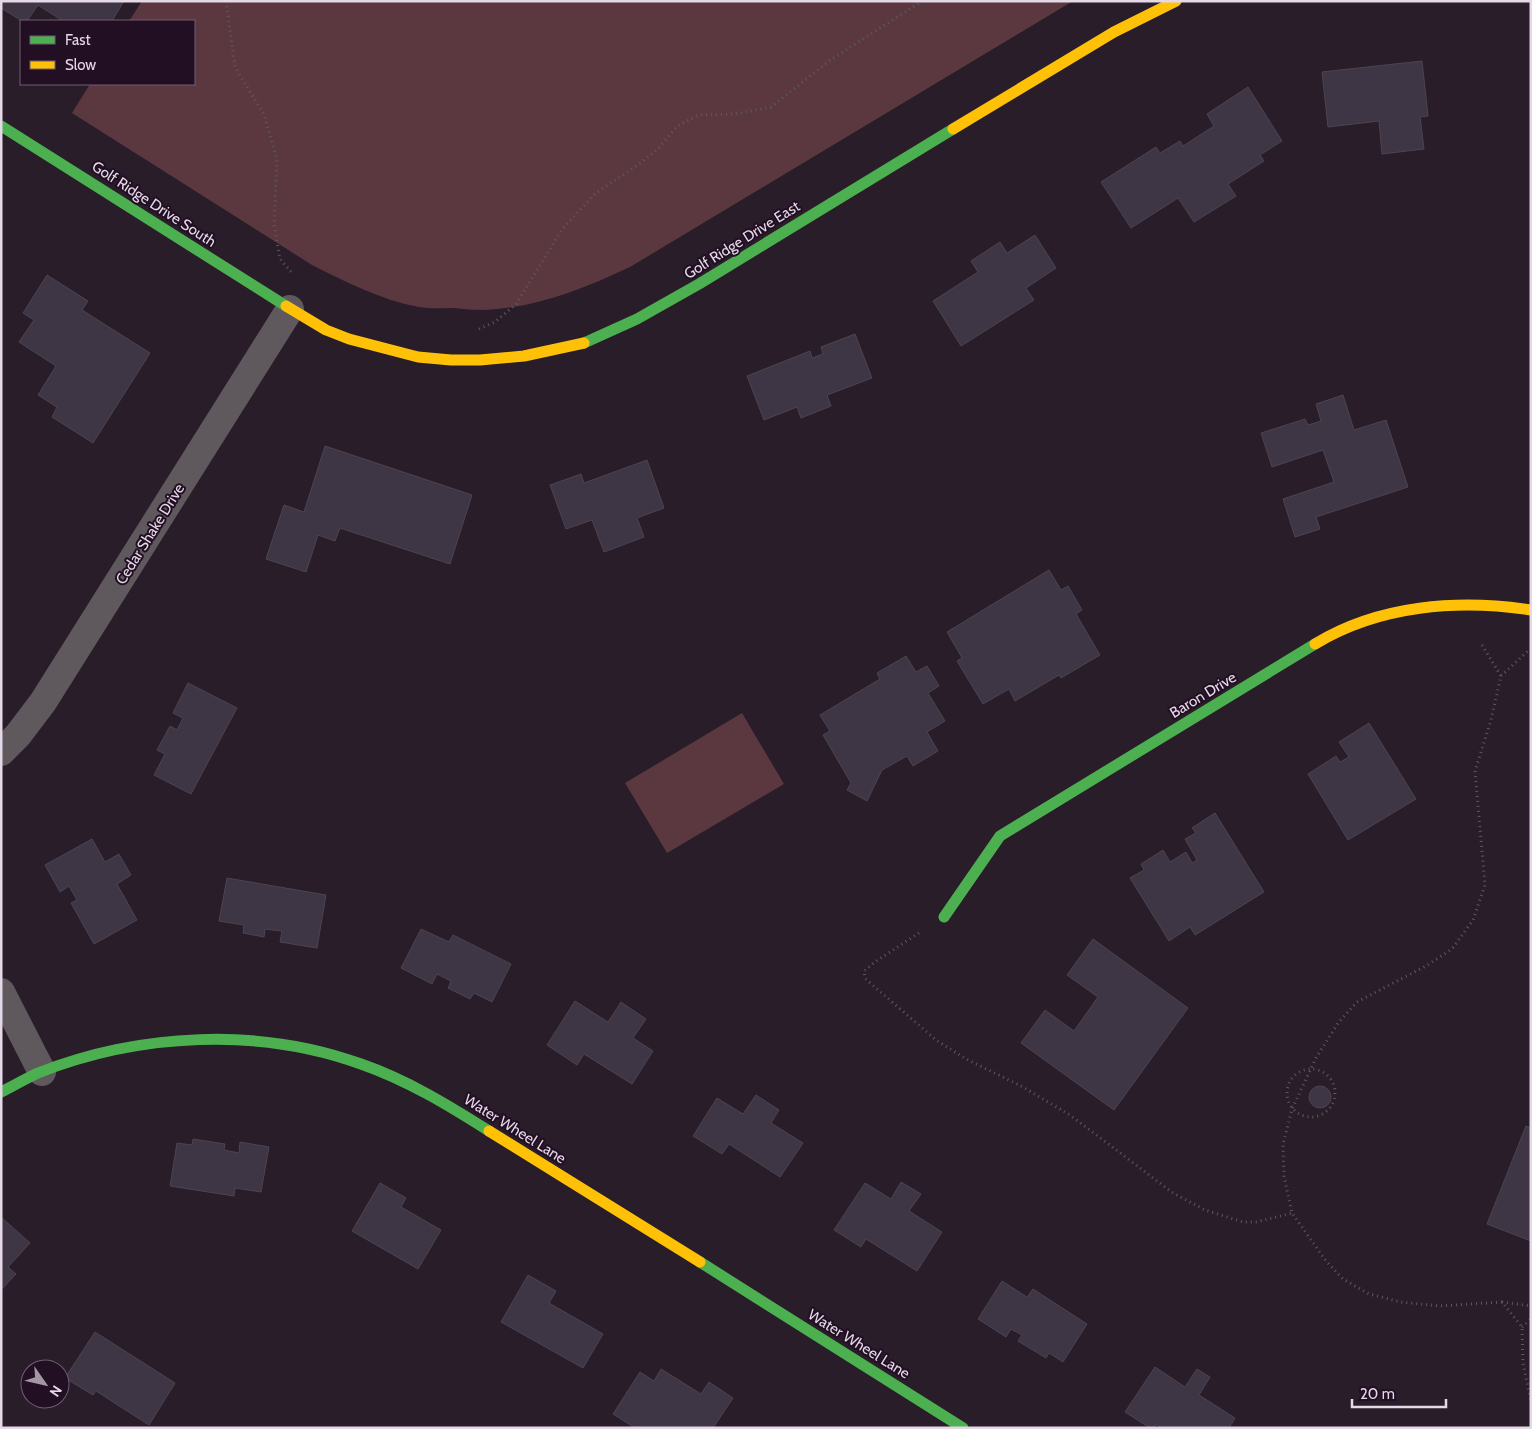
<svg xmlns="http://www.w3.org/2000/svg" width="1532" height="1429" font-family="Cabin,sans-serif">
<rect width="100%" height="100%" fill="#281d29"/>
<path fill="#5b383f" d="M 142,1 L 1073,1 L 630,267 C 583,289 536,308 484,310 C 474,310 464,309 453,308 C 442,308 430,309 419,307 C 381,300 346,282 312,265 L 72,113 L 90,84 L 194,84 L 194,21 L 129,21 Z
M 742,713 L 784,784 L 667,853 L 625,783 Z"/>
<path fill="#3e3545" stroke="#4c4550" d="M 1,1 L 124,1 L 112,21 L 63,21 L 38,5 L 27,21 L 22,21 L 1,8 Z
M 1422,61 L 1428,116 L 1420,117 L 1424,149 L 1382,154 L 1379,121 L 1328,127 L 1322,72 Z
M 1248,87 L 1282,141 L 1260,155 L 1264,161 L 1228,184 L 1236,196 L 1194,222 L 1178,198 L 1131,228 L 1101,182 L 1156,147 L 1160,153 L 1180,141 L 1183,146 L 1214,126 L 1207,114 Z
M 1035,235 L 1056,268 L 1026,288 L 1034,300 L 961,346 L 933,301 L 978,272 L 971,261 L 1000,242 L 1007,253 Z
M 47,275 L 88,301 L 82,310 L 150,353 L 93,443 L 52,417 L 57,407 L 38,395 L 56,366 L 19,342 L 34,320 L 23,313 Z
M 855,334 L 872,378 L 827,395 L 831,406 L 801,418 L 797,407 L 764,420 L 747,376 L 810,351 L 812,358 L 823,354 L 821,347 Z
M 1343,395 L 1354,430 L 1386,420 L 1408,487 L 1316,517 L 1320,529 L 1295,537 L 1283,499 L 1334,482 L 1323,450 L 1272,467 L 1261,433 L 1305,419 L 1308,425 L 1321,421 L 1316,404 Z
M 325,446 L 472,495 L 450,564 L 340,528 L 335,541 L 318,535 L 306,572 L 266,559 L 284,505 L 304,512 Z
M 647,460 L 664,508 L 637,518 L 644,537 L 604,552 L 592,520 L 566,529 L 550,485 L 581,474 L 584,483 Z
M 1049,570 L 1061,590 L 1068,586 L 1082,610 L 1076,614 L 1100,655 L 1061,678 L 1059,675 L 1015,701 L 1009,689 L 983,704 L 957,661 L 962,658 L 947,632 Z
M 906,656 L 916,672 L 927,666 L 939,686 L 928,693 L 945,721 L 927,732 L 938,751 L 913,766 L 907,756 L 882,770 L 867,801 L 847,790 L 851,783 L 823,735 L 830,731 L 820,715 L 880,679 L 877,673 Z
M 188,683 L 237,708 L 191,794 L 154,775 L 165,754 L 157,750 L 170,726 L 177,730 L 183,718 L 173,713 Z
M 1369,723 L 1416,799 L 1348,840 L 1308,774 L 1336,756 L 1340,762 L 1349,757 L 1339,742 Z
M 1215,813 L 1264,892 L 1195,935 L 1190,927 L 1169,941 L 1130,878 L 1144,870 L 1141,864 L 1163,850 L 1170,862 L 1186,852 L 1192,863 L 1197,860 L 1185,839 L 1196,833 L 1192,828 Z
M 92,839 L 105,862 L 119,854 L 131,875 L 117,884 L 137,920 L 94,944 L 71,903 L 77,900 L 69,886 L 60,892 L 45,865 Z
M 227,878 L 326,895 L 317,948 L 280,942 L 282,931 L 265,929 L 264,937 L 243,933 L 244,925 L 219,921 Z
M 421,929 L 449,942 L 453,935 L 511,964 L 492,1002 L 474,993 L 470,999 L 448,988 L 451,981 L 437,974 L 432,984 L 401,968 Z
M 1093,939 L 1188,1008 L 1114,1110 L 1021,1043 L 1045,1010 L 1074,1031 L 1098,997 L 1067,975 Z
M 575,1001 L 608,1022 L 621,1002 L 646,1019 L 633,1038 L 653,1051 L 632,1084 L 584,1054 L 577,1065 L 547,1045 Z
M1309 1097a11 11 0 1 1 22 0a11 11 0 1 1-22 0Z
M 756,1095 L 779,1110 L 771,1123 L 803,1143 L 780,1177 L 729,1144 L 722,1154 L 693,1136 L 717,1098 L 743,1114 Z
M 1526,1126 L 1531,1128 L 1531,1241 L 1487,1224 Z
M 193,1139 L 225,1144 L 224,1150 L 239,1153 L 240,1142 L 269,1147 L 261,1192 L 235,1188 L 234,1196 L 170,1186 L 177,1143 L 192,1145 Z
M 901,1182 L 921,1194 L 909,1211 L 942,1232 L 917,1271 L 866,1239 L 861,1247 L 834,1230 L 865,1183 L 891,1199 Z
M 380,1183 L 406,1198 L 401,1207 L 441,1230 L 418,1269 L 352,1231 Z
M 1,1217 L 30,1243 L 8,1267 L 16,1274 L 1,1290 Z
M 528,1275 L 556,1291 L 549,1303 L 603,1334 L 583,1368 L 501,1322 Z
M 1002,1281 L 1027,1297 L 1033,1289 L 1087,1324 L 1063,1362 L 1049,1353 L 1046,1358 L 1018,1341 L 1022,1335 L 1011,1329 L 1006,1337 L 978,1319 Z
M 95,1332 L 175,1383 L 149,1425 L 96,1391 L 93,1395 L 65,1378 Z
M 1155,1367 L 1185,1387 L 1197,1369 L 1210,1377 L 1199,1395 L 1235,1418 L 1229,1428 L 1162,1428 L 1156,1424 L 1154,1428 L 1150,1428 L 1125,1412 Z
M 661,1369 L 701,1394 L 709,1382 L 733,1398 L 713,1428 L 635,1428 L 613,1414 L 640,1372 L 654,1381 Z"/>
<g fill="none" stroke-linecap="round" stroke-linejoin="round">
<path stroke="#5f595f" stroke-width="3" stroke-dasharray="1 4" stroke-linecap="butt" d="M 226,1 L 235,67 L 264,115 L 277,159 L 274,225 L 280,259 L 292,273
M 479,329 L 495,322 L 516,304 L 563,228 L 596,193 L 635,167 L 658,149 L 677,126 L 699,115 L 734,114 L 771,107 L 829,61 L 922,1
M 1482,645 L 1501,676 L 1491,720 L 1475,771 L 1485,885 L 1473,920 L 1452,949 L 1426,966 L 1357,1002 L 1338,1023 L 1316,1058 L 1292,1109 L 1283,1144 L 1284,1176 L 1292,1213 L 1326,1261 L 1343,1279 L 1369,1294 L 1400,1302 L 1440,1306 L 1502,1302 L 1522,1327 L 1523,1363 L 1531,1402
M 1501,676 L 1529,650
M 919,933 L 875,962 L 864,971 L 865,978 L 869,982 L 936,1040 L 966,1059 L 1021,1086 L 1070,1115 L 1173,1193 L 1205,1210 L 1243,1222 L 1257,1222 L 1292,1213
M1287 1093a24 24 0 1 1 48 0a24 24 0 1 1-48 0Z
M 1502,1302 L 1531,1306
M 1522,1327 L 1531,1319"/>
<path stroke="#5f595d" stroke-width="28" d="M 1,752 L 18,735 L 43,702 L 290,309
M 1,992 L 42,1072"/>
<path stroke="#4caf50" stroke-width="11" d="M 1,126 L 286,306
M 584,343 L 637,319 L 699,284 L 953,129
M 944,917 L 1000,836 L 1315,644
M 1,1092 C 13,1086 25,1079 38,1073 C 139,1033 259,1027 361,1064 C 407,1080 448,1105 489,1131
M 700,1262 L 963,1428"/>
<path stroke="#ffc107" stroke-width="11" d="M 953,129 L 1114,32 L 1176,1
M 286,306 L 326,330 L 349,339 L 418,357 L 451,360 L 480,360 L 524,356 L 584,343
M 1315,644 C 1379,605 1458,599 1531,610
M 489,1131 L 700,1262"/>
</g>
<g text-anchor="middle" dominant-baseline="central" stroke-width="4" stroke-linejoin="round" paint-order="stroke">
<g font-size="15" fill="#e5d8e7" stroke="#220f24">
<text transform="translate(154 204) rotate(33)">Golf Ridge Drive South</text>
<text transform="translate(742 240) rotate(-32)">Golf Ridge Drive East</text>
<text transform="translate(150 534) rotate(-58)">Cedar Shake Drive</text>
<text transform="translate(1203 695) rotate(-31)">Baron Drive</text>
<text transform="translate(515 1129) rotate(32)">Water Wheel Lane</text>
<text transform="translate(859 1344) rotate(32)">Water Wheel Lane</text>
</g>
</g>
<rect width="1532" height="1429" fill="none" stroke="#e5d8e7" stroke-width="5"/>
<rect x="20" y="20" width="175" height="65" fill="#220f24" stroke="#705f72"/>
<rect x="30" y="36" width="25" height="8" fill="#4caf50" stroke="#705f72"/>
<text x="65" y="45" font-size="15" fill="#e5d8e7">Fast</text>
<rect x="30" y="61" width="25" height="8" fill="#ffc107" stroke="#705f72"/>
<text x="65" y="70" font-size="15" fill="#e5d8e7">Slow</text>
<g transform="translate(45 1384) rotate(124)"><circle r="24" fill="#220f24" stroke="#705f72"/>
<path d="M0-4L9 19L0 12L-9 19Z" fill="#a397a4"/>
<text y="-8" font-size="14" font-weight="bold" text-anchor="middle" fill="#e5d8e7">N</text>
</g>
<path d="M1352 1399v8h94v-8" fill="none" stroke="#e5d8e7" stroke-width="2.5"/>
<text x="1360" y="1399" font-size="15" fill="#e5d8e7" stroke="#220f24" stroke-width="4" paint-order="stroke">20 m</text>
</svg>
